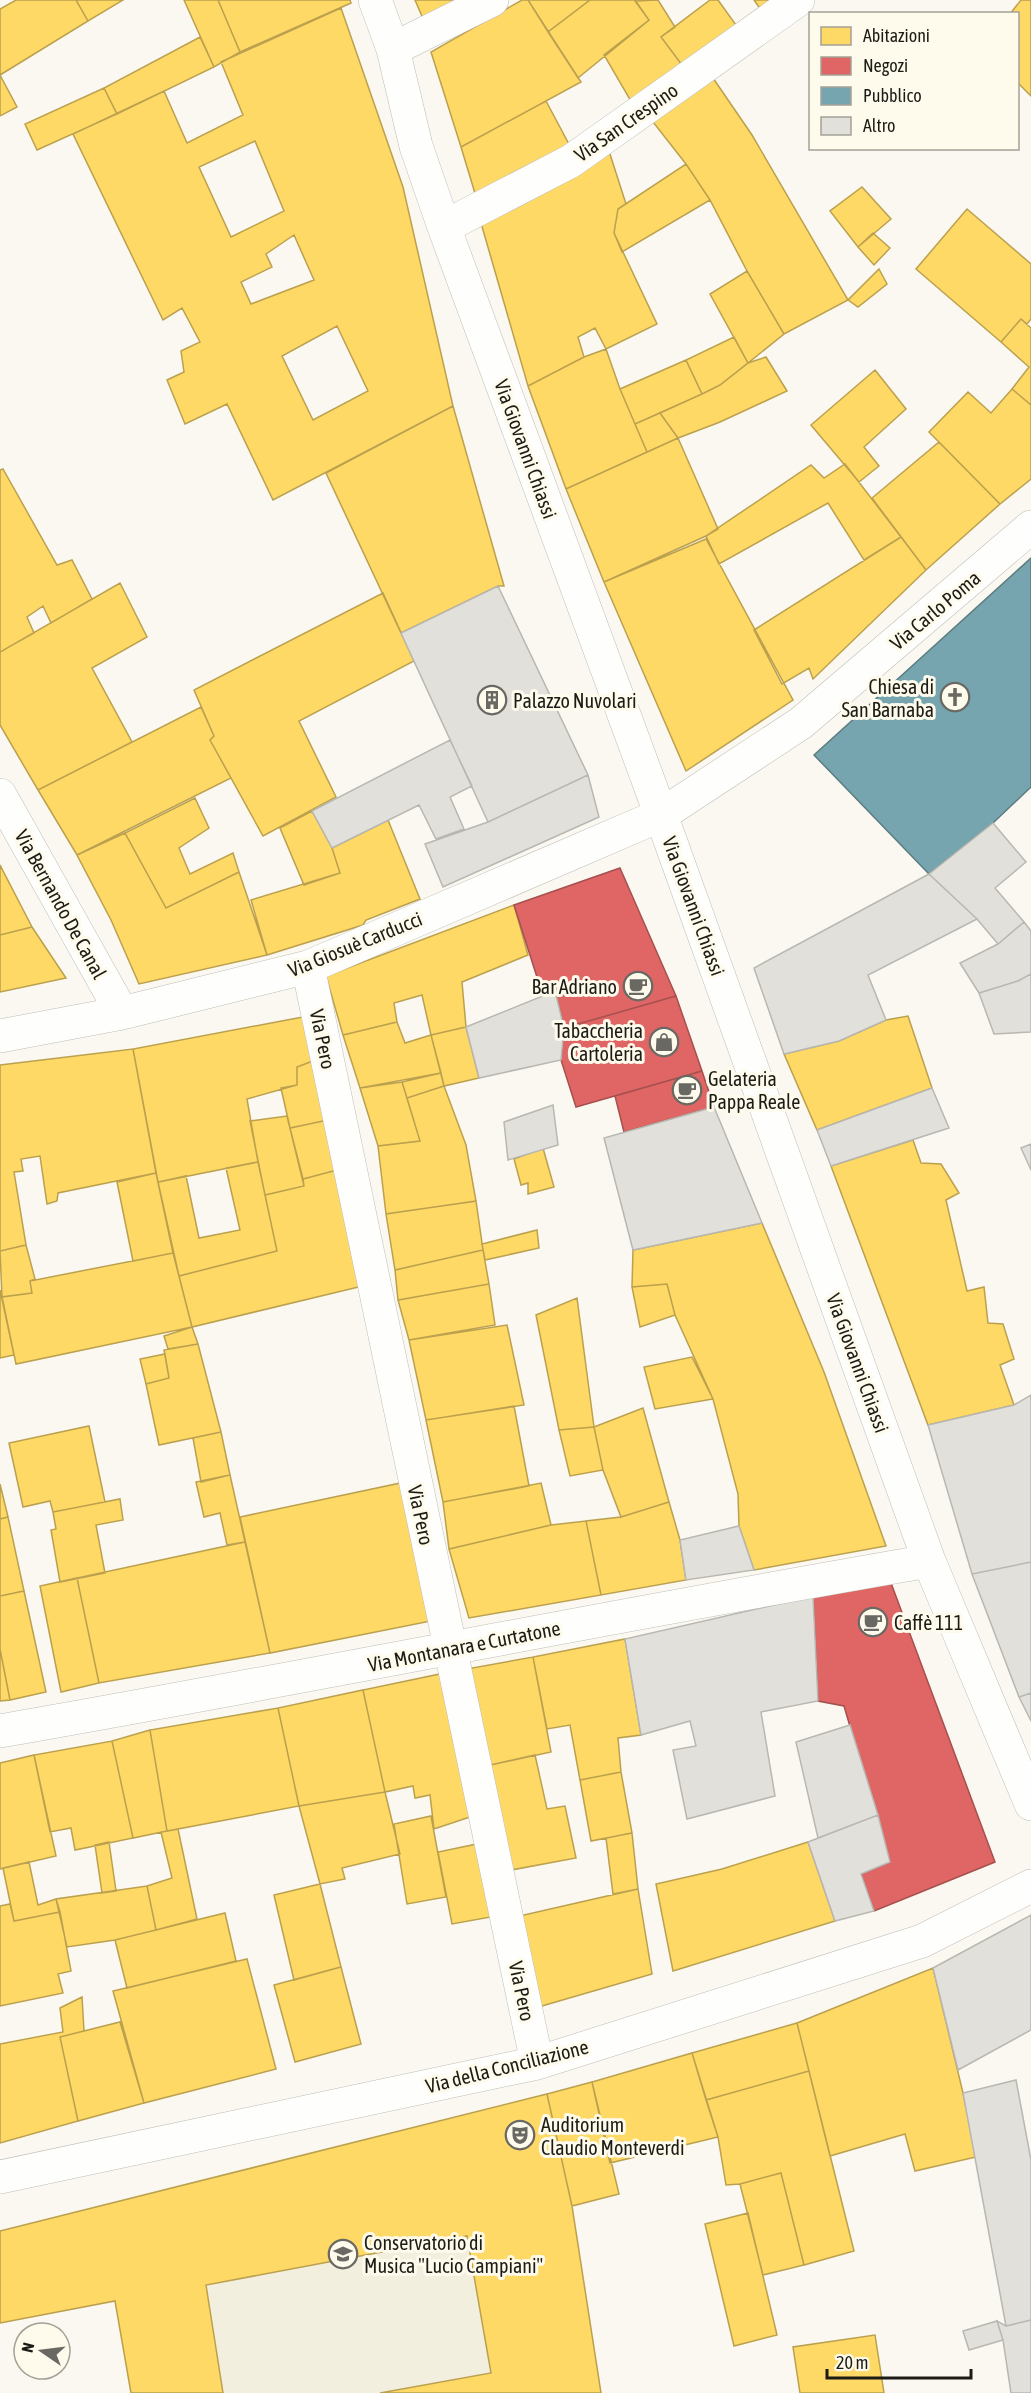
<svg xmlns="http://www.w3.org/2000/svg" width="1031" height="2393" font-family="'Asap Condensed',sans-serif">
<rect width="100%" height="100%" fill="#faf8f0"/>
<path fill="#f2efdf" d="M 547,2094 L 600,2393 L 131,2393 L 99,2207 Z"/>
<path fill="#ffd966" stroke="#bba04e" stroke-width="1.5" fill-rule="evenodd" d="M 16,0 L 76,0 L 88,21 L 0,75 L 0,9 Z
M 76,0 L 123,0 L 88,21 Z
M 184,0 L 218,0 L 240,52 L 214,67 Z
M 218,0 L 350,0 L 351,3 L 240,52 Z
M 415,0 L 464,0 L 424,21 Z
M 522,0 L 528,0 L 581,82 L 461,147 L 431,52 Z
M 528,0 L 590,0 L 548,32 Z
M 590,0 L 635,0 L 649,20 L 578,78 L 548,32 Z
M 658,0 L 675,27 L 661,37 L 682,65 L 632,103 L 604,55 L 649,20 L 635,1 Z
M 710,0 L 718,0 L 736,25 L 682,65 L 661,37 Z
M 754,0 L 774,0 L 761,10 Z
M 1021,0 L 1031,0 L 1031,96 L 1018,83 L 1018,14 L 1010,14 Z
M 341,8 L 403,187 L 453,406 L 273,500 L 227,404 L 185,424 L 167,380 L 184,372 L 181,351 L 200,342 L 182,308 L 163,320 L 73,134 L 164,91 L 187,143 L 243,115 L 221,62 ZM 255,141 L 284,211 L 231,237 L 199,167 ZM 294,235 L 314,280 L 251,304 L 241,282 L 272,267 L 266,254 ZM 337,326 L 368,391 L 313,420 L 282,356 Z
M 200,37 L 214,67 L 117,114 L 104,88 Z
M 0,75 L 17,107 L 0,116 Z
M 713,78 L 752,135 L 848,300 L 784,334 L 747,271 L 710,200 L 686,164 L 653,122 Z
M 104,88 L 117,114 L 37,150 L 25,124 Z
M 546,101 L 571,148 L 477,200 L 461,147 Z
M 609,151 L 626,204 L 618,209 L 614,233 L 657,324 L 606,349 L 595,328 L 578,337 L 584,357 L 528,386 L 481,223 Z
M 686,164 L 710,200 L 622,252 L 614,233 L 618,209 Z
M 862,187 L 891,219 L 858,247 L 830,211 Z
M 967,209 L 1031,264 L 1031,319 L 1027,324 L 1021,319 L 1001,342 L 916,269 Z
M 873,233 L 890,248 L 874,265 L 858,247 Z
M 879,269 L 887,284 L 858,307 L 848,300 Z
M 747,271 L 784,334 L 748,363 L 710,294 Z
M 1021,319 L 1031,328 L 1031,405 L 1012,389 L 1029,367 L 1001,342 Z
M 734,337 L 748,363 L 720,385 L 702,394 L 686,360 Z
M 606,349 L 620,389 L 647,452 L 566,489 L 528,386 L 584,357 Z
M 766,357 L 787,391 L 720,422 L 678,438 L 660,413 L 702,394 L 720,385 L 748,363 Z
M 686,360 L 702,394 L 635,424 L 620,389 Z
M 875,370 L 906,409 L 864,447 L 879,466 L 859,482 L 811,425 Z
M 1012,389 L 1031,405 L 1031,479 L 1000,504 L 929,432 L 968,392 L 991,413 Z
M 453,406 L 504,586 L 498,586 L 401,633 L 326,473 Z
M 660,413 L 678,438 L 647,452 L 635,424 Z
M 678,438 L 718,529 L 706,536 L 604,582 L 566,489 Z
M 939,442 L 1000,504 L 926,570 L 872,498 Z
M 845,464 L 901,537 L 864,560 L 828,503 L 719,564 L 706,536 L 811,465 L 824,478 Z
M 3,469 L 57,565 L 72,560 L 92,599 L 51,623 L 43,606 L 27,617 L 34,633 L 0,652 L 0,470 Z
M 901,537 L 926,570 L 813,679 L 809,668 L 782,684 L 754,630 Z
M 706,539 L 793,700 L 686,771 L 604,582 Z
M 120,583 L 147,637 L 92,668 L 132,742 L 38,790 L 0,725 L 0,652 Z
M 383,593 L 414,661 L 299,721 L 336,797 L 263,836 L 210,740 L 214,736 L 194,690 Z
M 201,707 L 214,736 L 210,740 L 231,778 L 77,855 L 38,790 Z
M 195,798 L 209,828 L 179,848 L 190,874 L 233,853 L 239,872 L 166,908 L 125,833 Z
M 312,811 L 332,848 L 340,873 L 304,885 L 280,828 Z
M 388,820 L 420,899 L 366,920 L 363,925 L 267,955 L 251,900 L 340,873 L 332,848 Z
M 125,833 L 166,908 L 239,872 L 267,955 L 139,984 L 111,920 L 77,855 Z
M 0,865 L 32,927 L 0,935 Z
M 514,905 L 528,955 L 462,982 L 466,1027 L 431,1035 L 422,995 L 394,1003 L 397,1022 L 343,1035 L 326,976 Z
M 32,927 L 66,978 L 0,992 L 0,935 Z
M 308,1016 L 318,1059 L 297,1067 L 297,1085 L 247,1099 L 258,1162 L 158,1182 L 133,1049 Z
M 908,1016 L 932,1088 L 817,1130 L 784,1054 L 839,1041 L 886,1020 Z
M 397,1022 L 405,1043 L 431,1035 L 441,1073 L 360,1088 L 343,1035 Z
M 466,1027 L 479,1078 L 444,1086 L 431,1035 Z
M 133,1049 L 156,1173 L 58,1193 L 57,1201 L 47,1204 L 40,1156 L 21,1159 L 23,1171 L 14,1172 L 26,1245 L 0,1251 L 0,1065 Z
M 318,1059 L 328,1120 L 290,1128 L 281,1088 L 297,1085 L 297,1067 Z
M 441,1073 L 444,1086 L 407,1098 L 402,1082 Z
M 402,1082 L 420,1141 L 378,1146 L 360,1088 Z
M 444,1086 L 466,1145 L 476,1201 L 386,1214 L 378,1146 L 420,1141 L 407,1098 Z
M 287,1116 L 304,1186 L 265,1195 L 250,1121 Z
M 328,1120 L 341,1169 L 303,1179 L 290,1128 Z
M 913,1140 L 921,1163 L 941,1164 L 959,1193 L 946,1200 L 967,1291 L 984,1287 L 988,1323 L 1003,1324 L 1014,1359 L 1000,1365 L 1014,1405 L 928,1425 L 831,1166 Z
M 543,1148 L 554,1187 L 528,1194 L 528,1183 L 521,1185 L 514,1159 Z
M 258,1162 L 277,1251 L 179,1276 L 158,1182 L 186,1176 L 199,1238 L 240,1230 L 226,1168 Z
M 341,1169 L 367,1285 L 192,1327 L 179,1276 L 277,1251 L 265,1195 L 304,1186 L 303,1179 Z
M 156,1173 L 173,1253 L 133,1261 L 117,1182 Z
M 476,1201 L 483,1250 L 395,1270 L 386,1214 Z
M 762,1223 L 824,1372 L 886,1546 L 754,1570 L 739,1526 L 738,1494 L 713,1399 L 675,1315 L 667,1284 L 632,1287 L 633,1250 Z
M 537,1230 L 539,1248 L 485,1260 L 482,1244 Z
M 26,1245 L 35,1279 L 30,1281 L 32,1293 L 2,1297 L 0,1251 Z
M 483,1250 L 489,1284 L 398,1300 L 395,1270 Z
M 173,1253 L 192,1327 L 16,1364 L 2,1297 L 32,1293 L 30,1281 Z
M 489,1284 L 495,1325 L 409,1340 L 398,1300 Z
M 667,1284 L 675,1315 L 640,1327 L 632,1287 Z
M 0,1290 L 14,1355 L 0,1358 Z
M 577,1298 L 594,1427 L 559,1430 L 536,1315 Z
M 507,1325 L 524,1405 L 426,1420 L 409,1340 Z
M 192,1327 L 198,1344 L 168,1349 L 164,1336 Z
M 198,1344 L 221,1432 L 159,1445 L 146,1384 L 169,1378 L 164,1350 Z
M 165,1354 L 169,1378 L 146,1384 L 140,1359 Z
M 692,1357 L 713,1399 L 655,1409 L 644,1367 Z
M 514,1406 L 529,1486 L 443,1502 L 426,1420 Z
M 643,1408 L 669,1502 L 621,1517 L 603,1470 L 594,1427 Z
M 89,1426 L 105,1502 L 53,1512 L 50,1501 L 23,1507 L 9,1443 Z
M 594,1427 L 603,1470 L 570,1476 L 559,1430 Z
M 221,1432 L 230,1475 L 201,1482 L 193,1438 Z
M 230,1475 L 245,1542 L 227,1545 L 220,1513 L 204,1517 L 196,1482 Z
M 410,1481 L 436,1620 L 270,1653 L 240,1517 Z
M 541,1483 L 551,1525 L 449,1549 L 443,1502 Z
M 0,1484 L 8,1517 L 0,1519 Z
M 120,1499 L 123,1520 L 96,1525 L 105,1573 L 60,1582 L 51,1530 L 56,1529 L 53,1512 Z
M 669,1502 L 680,1540 L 686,1580 L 601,1595 L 586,1521 L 621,1517 Z
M 8,1517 L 24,1591 L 0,1596 L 0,1519 Z
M 586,1521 L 601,1595 L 469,1618 L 449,1549 L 551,1525 Z
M 245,1542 L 270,1653 L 99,1683 L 77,1578 Z
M 77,1578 L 99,1683 L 61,1692 L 40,1586 Z
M 24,1591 L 46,1692 L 10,1700 L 0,1649 L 0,1596 Z
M 625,1639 L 641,1735 L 618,1738 L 621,1772 L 580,1780 L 570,1725 L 547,1729 L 533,1657 Z
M 0,1649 L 10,1700 L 0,1701 Z
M 533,1657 L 551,1752 L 481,1767 L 461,1670 Z
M 440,1674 L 470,1817 L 434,1829 L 430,1795 L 415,1798 L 413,1786 L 385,1792 L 363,1690 Z
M 363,1690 L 385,1792 L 299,1806 L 278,1708 Z
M 278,1708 L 299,1806 L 167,1831 L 150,1730 Z
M 150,1730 L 167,1831 L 133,1838 L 112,1741 Z
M 112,1741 L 133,1838 L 75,1850 L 71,1828 L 50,1832 L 34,1755 Z
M 34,1755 L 56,1856 L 0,1869 L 0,1763 Z
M 535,1755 L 547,1809 L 565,1806 L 576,1858 L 506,1871 L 481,1767 Z
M 621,1772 L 632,1833 L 591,1841 L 580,1780 Z
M 385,1792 L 400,1854 L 342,1868 L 345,1879 L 320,1884 L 299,1806 Z
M 431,1816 L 446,1897 L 407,1904 L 394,1824 Z
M 178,1829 L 197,1919 L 156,1930 L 147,1886 L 172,1878 L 161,1832 Z
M 632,1833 L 638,1889 L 613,1894 L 606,1838 Z
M 109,1842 L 116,1891 L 102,1893 L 95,1845 Z
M 808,1842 L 835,1921 L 673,1971 L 656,1884 L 722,1869 Z
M 477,1844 L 491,1917 L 452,1924 L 438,1852 Z
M 29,1862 L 38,1905 L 56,1899 L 60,1912 L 14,1921 L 3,1868 Z
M 320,1884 L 341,1967 L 294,1980 L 274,1895 Z
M 147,1886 L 156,1930 L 115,1940 L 67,1947 L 56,1899 Z
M 638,1889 L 652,1974 L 535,2008 L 515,1917 Z
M 10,1904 L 14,1921 L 60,1912 L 71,1971 L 58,1974 L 63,1993 L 0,2006 L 0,1906 Z
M 225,1913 L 236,1961 L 127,1988 L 115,1940 Z
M 247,1959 L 276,2069 L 144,2103 L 113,1991 Z
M 341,1967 L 361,2044 L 295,2062 L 274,1985 Z
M 933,1968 L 963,2093 L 976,2157 L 915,2171 L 905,2134 L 830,2156 L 797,2023 Z
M 82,1997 L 84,2031 L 60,2037 L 78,2121 L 0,2143 L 0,2044 L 63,2032 L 60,2008 Z
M 120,2022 L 144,2103 L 78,2121 L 60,2037 Z
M 797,2023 L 809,2071 L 706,2100 L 692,2053 Z
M 692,2053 L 718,2137 L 610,2163 L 592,2082 Z
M 809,2071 L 854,2251 L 804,2265 L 781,2173 L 740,2184 L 726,2185 L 718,2137 L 706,2100 Z
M 592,2082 L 619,2194 L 572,2206 L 547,2094 Z
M 547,2094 L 572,2206 L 601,2393 L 380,2393 L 491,2373 L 467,2236 L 206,2285 L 223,2393 L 131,2393 L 115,2301 L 0,2323 L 0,2231 Z
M 781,2173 L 804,2265 L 763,2275 L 740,2184 Z
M 748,2213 L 777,2335 L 734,2346 L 705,2224 Z
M 875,2335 L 884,2393 L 800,2393 L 793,2347 Z"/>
<path fill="#e06666" stroke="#a5504e" stroke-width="1.5" d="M 620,868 L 676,996 L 564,1028 L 555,991 L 543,996 L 514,905 Z
M 676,996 L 702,1071 L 576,1107 L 561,1060 L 564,1028 Z
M 702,1071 L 714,1107 L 624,1132 L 615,1096 Z
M 891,1583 L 995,1862 L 874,1911 L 861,1874 L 890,1862 L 844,1706 L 818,1701 L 813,1596 Z"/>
<path fill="#76a5af" stroke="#5b7c81" stroke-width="1.5" d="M 1031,558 L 1031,787 L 993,823 L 929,874 L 814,755 Z"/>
<path fill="#e2e0db" stroke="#b8b7b1" stroke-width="1.5" d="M 498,586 L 588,775 L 488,822 L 401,633 Z
M 450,740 L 472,786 L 450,797 L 464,829 L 436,839 L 419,805 L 332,848 L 312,811 Z
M 588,775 L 599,817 L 443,887 L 425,844 L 488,822 Z
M 993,823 L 1026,862 L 995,888 L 1024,922 L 998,944 L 977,919 L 929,874 Z
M 929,874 L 977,919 L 868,975 L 886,1020 L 839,1041 L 784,1054 L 754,968 Z
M 1024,922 L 1031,931 L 1031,974 L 1018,981 L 979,993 L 960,963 L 998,944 Z
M 1031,974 L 1031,1032 L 994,1034 L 979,993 L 1018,981 Z
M 555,991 L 564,1028 L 561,1060 L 479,1078 L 466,1027 Z
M 932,1088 L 949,1128 L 831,1166 L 817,1130 Z
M 553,1105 L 558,1145 L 508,1160 L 504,1122 Z
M 714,1107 L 762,1223 L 633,1250 L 604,1138 Z
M 1031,1144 L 1031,1170 L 1021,1148 Z
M 1031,1395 L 1031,1562 L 972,1574 L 928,1425 L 1014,1405 Z
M 739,1526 L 754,1570 L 686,1580 L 680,1540 Z
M 1031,1562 L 1031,1693 L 1019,1697 L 972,1574 Z
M 813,1596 L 818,1701 L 761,1712 L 775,1796 L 687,1819 L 673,1750 L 696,1746 L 690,1721 L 641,1735 L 625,1639 Z
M 1031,1693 L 1031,1721 L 1019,1697 Z
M 850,1725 L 878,1815 L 818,1838 L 796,1742 Z
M 878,1815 L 890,1862 L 861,1874 L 874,1911 L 835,1921 L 808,1842 Z
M 1031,1915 L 1031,2030 L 958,2070 L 933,1968 Z
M 1016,2080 L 1031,2160 L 1031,2320 L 1006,2326 L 963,2093 Z
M 1031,2320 L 1031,2393 L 1011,2393 L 1003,2340 L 997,2321 L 1006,2326 Z
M 997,2321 L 1003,2340 L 969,2350 L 963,2331 Z"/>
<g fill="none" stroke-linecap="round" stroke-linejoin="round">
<g stroke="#bfbeb7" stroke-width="34">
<path id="street" d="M 375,0 L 393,49 L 416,146 L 444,227 L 661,815 L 929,1561 L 1031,1804
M 393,49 L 492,0
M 444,227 L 571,161 L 798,0
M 0,795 L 122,1013
M 308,967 L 537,2063
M 0,1036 L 122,1013 L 308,967 L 661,815 L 801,723 L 1031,527
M 0,1731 C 310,1677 619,1614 929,1561
M 0,2177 L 537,2063 L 922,1941 L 1031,1886"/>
</g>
<use href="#street" stroke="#fefefd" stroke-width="33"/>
</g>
<defs>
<g id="church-ring" transform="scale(1.5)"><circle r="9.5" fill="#fefbec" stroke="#6a6862" stroke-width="1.5"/><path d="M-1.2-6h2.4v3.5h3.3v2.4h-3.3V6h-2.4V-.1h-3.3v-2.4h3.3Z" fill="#6a6862"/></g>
<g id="building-ring" transform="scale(1.5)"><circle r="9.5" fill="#fefbec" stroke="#6a6862" stroke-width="1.5"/><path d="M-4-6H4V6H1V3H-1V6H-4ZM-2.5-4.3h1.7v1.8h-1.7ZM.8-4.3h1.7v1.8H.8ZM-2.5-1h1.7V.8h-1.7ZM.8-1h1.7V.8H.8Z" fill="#6a6862"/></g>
<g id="cafe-ring" transform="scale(1.5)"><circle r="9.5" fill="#fefbec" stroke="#6a6862" stroke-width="1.5"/><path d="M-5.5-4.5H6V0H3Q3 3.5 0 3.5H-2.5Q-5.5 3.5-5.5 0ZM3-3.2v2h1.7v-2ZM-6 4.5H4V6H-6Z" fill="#6a6862"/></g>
<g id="shop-ring" transform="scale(1.5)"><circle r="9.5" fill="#fefbec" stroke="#6a6862" stroke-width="1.5"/><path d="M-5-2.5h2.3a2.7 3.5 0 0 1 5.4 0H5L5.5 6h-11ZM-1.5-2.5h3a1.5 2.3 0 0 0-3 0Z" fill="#6a6862"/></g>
<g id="theatre-ring" transform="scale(1.5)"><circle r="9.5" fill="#fefbec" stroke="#6a6862" stroke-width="1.5"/><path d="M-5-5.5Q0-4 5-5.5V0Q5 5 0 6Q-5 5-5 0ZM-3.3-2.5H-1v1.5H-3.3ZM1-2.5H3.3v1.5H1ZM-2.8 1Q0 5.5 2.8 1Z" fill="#6a6862"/></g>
<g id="school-ring" transform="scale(1.5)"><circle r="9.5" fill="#fefbec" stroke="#6a6862" stroke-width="1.5"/><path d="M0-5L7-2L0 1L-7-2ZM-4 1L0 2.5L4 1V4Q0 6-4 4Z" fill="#6a6862"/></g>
</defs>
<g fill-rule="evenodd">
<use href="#church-ring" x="955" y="697"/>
<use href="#building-ring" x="492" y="700"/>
<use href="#cafe-ring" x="638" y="986"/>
<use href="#shop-ring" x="664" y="1042"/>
<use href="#cafe-ring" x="687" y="1090"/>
<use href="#cafe-ring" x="873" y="1622"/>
<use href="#theatre-ring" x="520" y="2135"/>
<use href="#school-ring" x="343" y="2254"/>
</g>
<g text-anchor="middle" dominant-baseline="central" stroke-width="6" stroke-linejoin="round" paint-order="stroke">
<g font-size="20" fill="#1c1b16" stroke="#fefbec">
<text transform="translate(626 122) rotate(-35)">Via San Crespino</text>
<text transform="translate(526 449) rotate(70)">Via Giovanni Chiassi</text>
<text transform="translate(935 610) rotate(-40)">Via Carlo Poma</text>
<text transform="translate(61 904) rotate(61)">Via Bernando De Canal</text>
<text transform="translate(694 906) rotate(70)">Via Giovanni Chiassi</text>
<text transform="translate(355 944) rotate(-22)">Via Giosuè Carducci</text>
<text transform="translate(323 1039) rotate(78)">Via Pero</text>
<text transform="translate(858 1363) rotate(70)">Via Giovanni Chiassi</text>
<text transform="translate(421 1515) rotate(78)">Via Pero</text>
<text transform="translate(464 1646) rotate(-11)">Via Montanara e Curtatone</text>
<text transform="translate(522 1991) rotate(78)">Via Pero</text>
<text transform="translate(507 2066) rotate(-14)">Via della Conciliazione</text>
</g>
<g font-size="20" fill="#1c1b16" stroke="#fefbec" text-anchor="start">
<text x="934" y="686" text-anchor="end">Chiesa di<tspan x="934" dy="23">San Barnaba</tspan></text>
<text x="513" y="700">Palazzo Nuvolari</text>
<text x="617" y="986" text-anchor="end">Bar Adriano</text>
<text x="643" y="1030" text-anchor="end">Tabaccheria<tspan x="643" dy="23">Cartoleria</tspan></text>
<text x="708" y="1078">Gelateria<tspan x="708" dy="23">Pappa Reale</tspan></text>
<text x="894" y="1622">Caffè 111</text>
<text x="541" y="2124">Auditorium<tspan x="541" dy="23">Claudio Monteverdi</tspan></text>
<text x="364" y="2242">Conservatorio di<tspan x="364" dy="23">Musica "Lucio Campiani"</tspan></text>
</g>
</g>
<rect x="809" y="12" width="210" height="138" fill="#fefbec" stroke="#a4a196" stroke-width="1.5"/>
<rect x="821" y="27" width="30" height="18" fill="#ffd966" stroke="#a4a196" stroke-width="1.5"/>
<text x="863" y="42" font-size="18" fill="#1c1b16">Abitazioni</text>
<rect x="821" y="57" width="30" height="18" fill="#e06666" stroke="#a4a196" stroke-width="1.5"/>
<text x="863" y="72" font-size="18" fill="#1c1b16">Negozi</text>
<rect x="821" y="87" width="30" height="18" fill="#76a5af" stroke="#a4a196" stroke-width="1.5"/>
<text x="863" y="102" font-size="18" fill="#1c1b16">Pubblico</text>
<rect x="821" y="117" width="30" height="18" fill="#e2e0db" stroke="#a4a196" stroke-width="1.5"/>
<text x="863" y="132" font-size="18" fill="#1c1b16">Altro</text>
<g transform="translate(42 2351) rotate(284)"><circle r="28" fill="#fefbec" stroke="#a4a196" stroke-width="1.5"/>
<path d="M0-4.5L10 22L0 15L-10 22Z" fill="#6a6862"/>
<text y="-9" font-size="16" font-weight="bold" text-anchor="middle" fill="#1c1b16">N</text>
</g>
<path d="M827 2369v9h144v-9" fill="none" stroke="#1c1b16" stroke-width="3"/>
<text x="836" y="2369" font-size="18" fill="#1c1b16" stroke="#fefbec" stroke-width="4.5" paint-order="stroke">20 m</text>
</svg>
